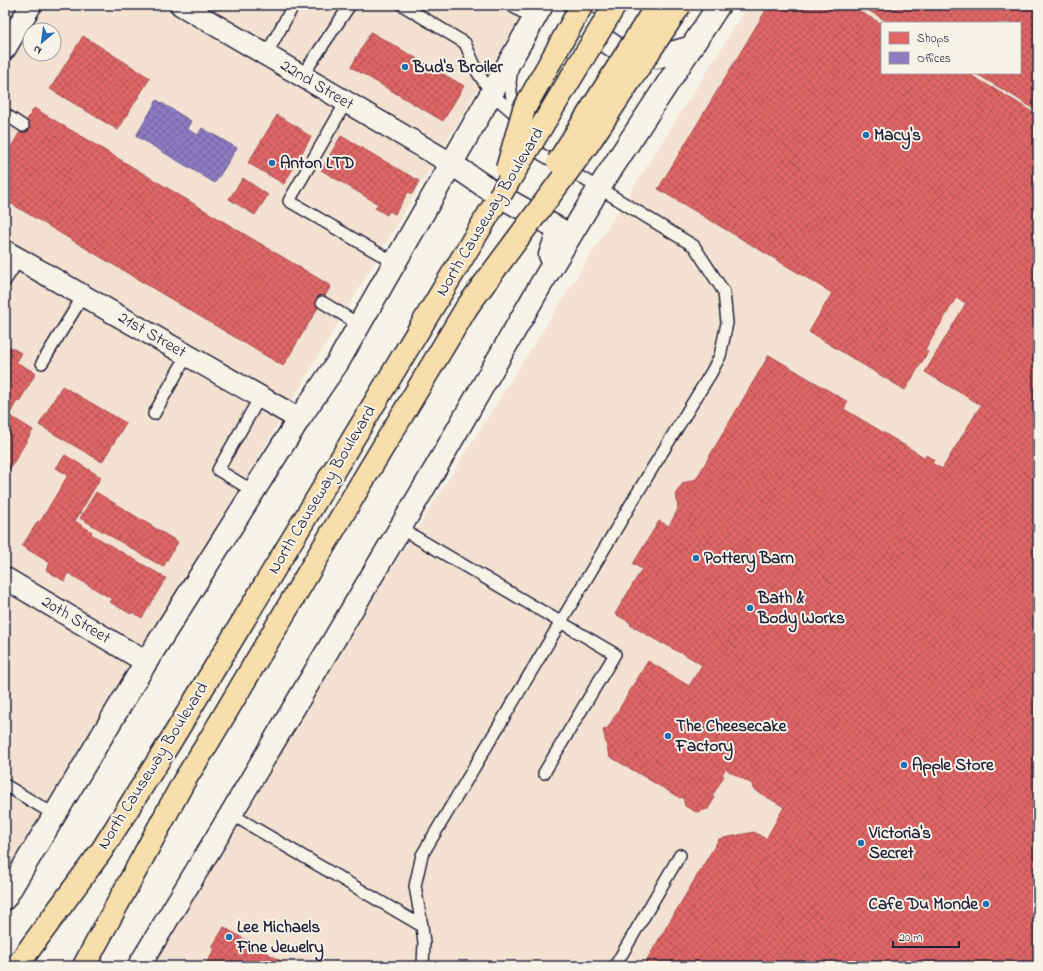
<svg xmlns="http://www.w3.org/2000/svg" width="1043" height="971" font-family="'Indie Flower',sans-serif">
<defs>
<pattern id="shops-cross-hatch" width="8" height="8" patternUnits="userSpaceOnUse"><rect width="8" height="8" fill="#e06666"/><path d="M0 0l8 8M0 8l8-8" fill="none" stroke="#b55455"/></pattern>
<pattern id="offices-cross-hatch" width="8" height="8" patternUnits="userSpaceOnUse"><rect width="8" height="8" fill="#8e7cc3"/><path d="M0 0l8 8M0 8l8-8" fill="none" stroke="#7465a0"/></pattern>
</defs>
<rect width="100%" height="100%" fill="#f7f3e8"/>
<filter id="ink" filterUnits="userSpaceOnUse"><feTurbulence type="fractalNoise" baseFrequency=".025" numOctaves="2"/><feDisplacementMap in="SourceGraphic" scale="8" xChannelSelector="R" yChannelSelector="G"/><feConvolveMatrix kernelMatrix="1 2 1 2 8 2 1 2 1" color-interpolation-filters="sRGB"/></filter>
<g filter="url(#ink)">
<path fill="#f3e2d1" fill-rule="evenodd" d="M 5,5 L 528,5 L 5,882 ZM 30,30 L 54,30 L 54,54 L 30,54 Z
M 749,5 L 1038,5 L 1038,966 L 140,966 ZM 882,23 L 1020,23 L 1020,73 L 882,73 Z"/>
<path fill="url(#shops-cross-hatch)" stroke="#a75259" d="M 769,5 L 848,5 L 882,24 L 882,73 L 967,73 L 1015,101 L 1038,116 L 1038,966 L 643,966 L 719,839 L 754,832 L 766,839 L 784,807 L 753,789 L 752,784 L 725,769 L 722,775 L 724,776 L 714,793 L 713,791 L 712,792 L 714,799 L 708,809 L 696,812 L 685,806 L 683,797 L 680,798 L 609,756 L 603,730 L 607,729 L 648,661 L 689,686 L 702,665 L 681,652 L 680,653 L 663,643 L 663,644 L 630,625 L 631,623 L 615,614 L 642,569 L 633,564 L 659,521 L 669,526 L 678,509 L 676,493 L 683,483 L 696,479 L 769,355 L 848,402 L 844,409 L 924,457 L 926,455 L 934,460 L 932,463 L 942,469 L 981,405 L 925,372 L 966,303 L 956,298 L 925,350 L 928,352 L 905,390 L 809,332 L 832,293 L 658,189 Z
M 859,5 L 1038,5 L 1038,112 L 1017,98 L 975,73 L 1020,73 L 1020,23 L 890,23 Z
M 371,32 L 464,86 L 443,121 L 351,67 Z
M 83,36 L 150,78 L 118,130 L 50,89 Z
M 34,108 L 331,286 L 283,366 L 5,200 L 5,157 Z
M 277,115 L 301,129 L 301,130 L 311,137 L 284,184 L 248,163 Z
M 341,136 L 419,181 L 412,194 L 408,192 L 395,214 L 389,211 L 387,215 L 375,208 L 378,204 L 321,170 Z
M 243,178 L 268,195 L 255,215 L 229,199 Z
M 5,344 L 21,353 L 16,362 L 36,373 L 19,402 L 17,401 L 9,415 L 33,430 L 5,477 Z
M 62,386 L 126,423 L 102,462 L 39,425 Z
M 65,455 L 101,477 L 75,521 L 92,532 L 91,534 L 166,578 L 142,618 L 132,612 L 131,614 L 110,602 L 112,599 L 68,573 L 64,581 L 46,570 L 50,563 L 22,546 L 38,521 L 40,522 L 68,475 L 56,468 Z
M 96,492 L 178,542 L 163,567 L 80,518 Z
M 224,927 L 289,966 L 205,966 L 215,949 L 212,947 Z"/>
<path fill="url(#offices-cross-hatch)" stroke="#6e619a" d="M 157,100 L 191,121 L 187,129 L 198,135 L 202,128 L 237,148 L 215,183 L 136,136 Z"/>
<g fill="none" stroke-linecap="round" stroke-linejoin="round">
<g stroke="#22223b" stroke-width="14">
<path id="lane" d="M 402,5 L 465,43 L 478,73 L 492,94 L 515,114
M 510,5 L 534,19
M 266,55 L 293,6 L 291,5
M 512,68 L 510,83 L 513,108 L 518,121
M 302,76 L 350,5
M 346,102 L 289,201 L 395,263
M 5,114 L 23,126
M 5,281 L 19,259
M 322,302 L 360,325
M 42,363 L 83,296
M 154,414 L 187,355
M 253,491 L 218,470 L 260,397
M 400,528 L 615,654 L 544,773
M 5,785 L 55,815
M 231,814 L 422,926
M 423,966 L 424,943 L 422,926 L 415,886 L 422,855 L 647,477 L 711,373 L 720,356 L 727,323 L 724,292 L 694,246 L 599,188 L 539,153 L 530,141
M 615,966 L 680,855"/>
</g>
<g stroke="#22223b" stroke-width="24">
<path id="street" d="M 181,5 L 452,164
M 5,49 L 31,5
M 5,251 L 299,419
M 5,578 L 146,662"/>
</g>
<g stroke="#22223b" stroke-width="25">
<path id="secondary" d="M 575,5 L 589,29 L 620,51 L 657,57 L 692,47
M 452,164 L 493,192 L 559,229 L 550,255
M 5,898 L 146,662 L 299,419 L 338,362 L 542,5
M 139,966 L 231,814 L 438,464 L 540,286 L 599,188 L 719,5"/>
</g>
<g stroke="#22223b" stroke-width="25">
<path id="highway" d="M 17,966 L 102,850 L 170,742 L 499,197
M 84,966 L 184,781 L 206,746 L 353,497 L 467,307"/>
</g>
<use href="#lane" stroke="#f7f3e8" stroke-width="11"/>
<use href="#street" stroke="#f7f3e8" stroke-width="21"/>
<use href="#secondary" stroke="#f7f3e8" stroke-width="22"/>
<use href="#highway" stroke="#f8deab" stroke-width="22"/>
<g stroke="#22223b" stroke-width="25" stroke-linecap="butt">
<path id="highway-bridge" d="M 558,162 L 657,5
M 507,169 L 524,109 L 582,5
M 499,197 L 615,5
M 467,307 L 588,144 L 680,5"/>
</g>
<use href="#highway-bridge" stroke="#f8deab" stroke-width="22"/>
</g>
</g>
<g fill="#1f6fb2" stroke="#f7f3e8" stroke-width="1.5">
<circle cx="405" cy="67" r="4"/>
<circle cx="866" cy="135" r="4"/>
<circle cx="272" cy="163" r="4"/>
<circle cx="696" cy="558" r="4"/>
<circle cx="750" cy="608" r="4"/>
<circle cx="668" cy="736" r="4"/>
<circle cx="904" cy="765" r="4"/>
<circle cx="861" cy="843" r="4"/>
<circle cx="986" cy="904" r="4"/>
<circle cx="229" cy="937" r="4"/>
</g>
<g text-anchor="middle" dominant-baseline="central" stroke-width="4" stroke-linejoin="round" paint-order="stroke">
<g font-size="17" font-weight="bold" fill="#22223b" stroke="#f7f3e8" text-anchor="start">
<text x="413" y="67">Bud's Broiler</text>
<text x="874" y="135">Macy's</text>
<text x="280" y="163">Anton LTD</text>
<text x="704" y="558">Pottery Barn</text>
<text x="758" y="598">Bath &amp;<tspan x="758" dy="20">Body Works</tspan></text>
<text x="676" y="726">The Cheesecake<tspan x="676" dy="20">Factory</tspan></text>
<text x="912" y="765">Apple Store</text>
<text x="869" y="833">Victoria's<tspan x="869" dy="20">Secret</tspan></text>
<text x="978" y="904" text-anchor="end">Cafe Du Monde</text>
<text x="237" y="927">Lee Michaels<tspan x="237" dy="20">Fine Jewelry</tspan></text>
</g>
<g font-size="17" fill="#22223b" stroke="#f7f3e8">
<text transform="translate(317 85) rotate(31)">22nd Street</text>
<text transform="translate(490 212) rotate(-59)">North Causeway Boulevard</text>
<text transform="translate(152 335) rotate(30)">21st Street</text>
<text transform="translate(322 490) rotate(-59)">North Causeway Boulevard</text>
<text transform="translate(76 620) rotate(31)">20th Street</text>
<text transform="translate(153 766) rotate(-58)">North Causeway Boulevard</text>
</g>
</g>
<rect width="1043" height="971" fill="none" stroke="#f7f3e8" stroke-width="20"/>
<rect x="10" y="10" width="1023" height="951" fill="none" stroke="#22223b" stroke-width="1.5" filter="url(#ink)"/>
<rect x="881" y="22" width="140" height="52" fill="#f7f3e8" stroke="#a29fa3"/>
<rect x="889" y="32" width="20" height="12" fill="#e06666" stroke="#a29fa3"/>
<text x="917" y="42" font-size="12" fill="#22223b">Shops</text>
<rect x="889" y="52" width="20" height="12" fill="#8e7cc3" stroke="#a29fa3"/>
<text x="917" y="62" font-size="12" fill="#22223b">Offices</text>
<g transform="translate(42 42) rotate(209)"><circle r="19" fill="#f7f3e8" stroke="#a29fa3"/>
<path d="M0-3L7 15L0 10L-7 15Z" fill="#1f6fb2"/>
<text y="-6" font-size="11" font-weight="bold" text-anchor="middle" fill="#22223b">N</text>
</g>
<path d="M893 941v6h66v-6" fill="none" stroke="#22223b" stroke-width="2"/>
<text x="899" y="941" font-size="12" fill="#22223b" stroke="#f7f3e8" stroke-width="3" paint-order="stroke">20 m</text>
</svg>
